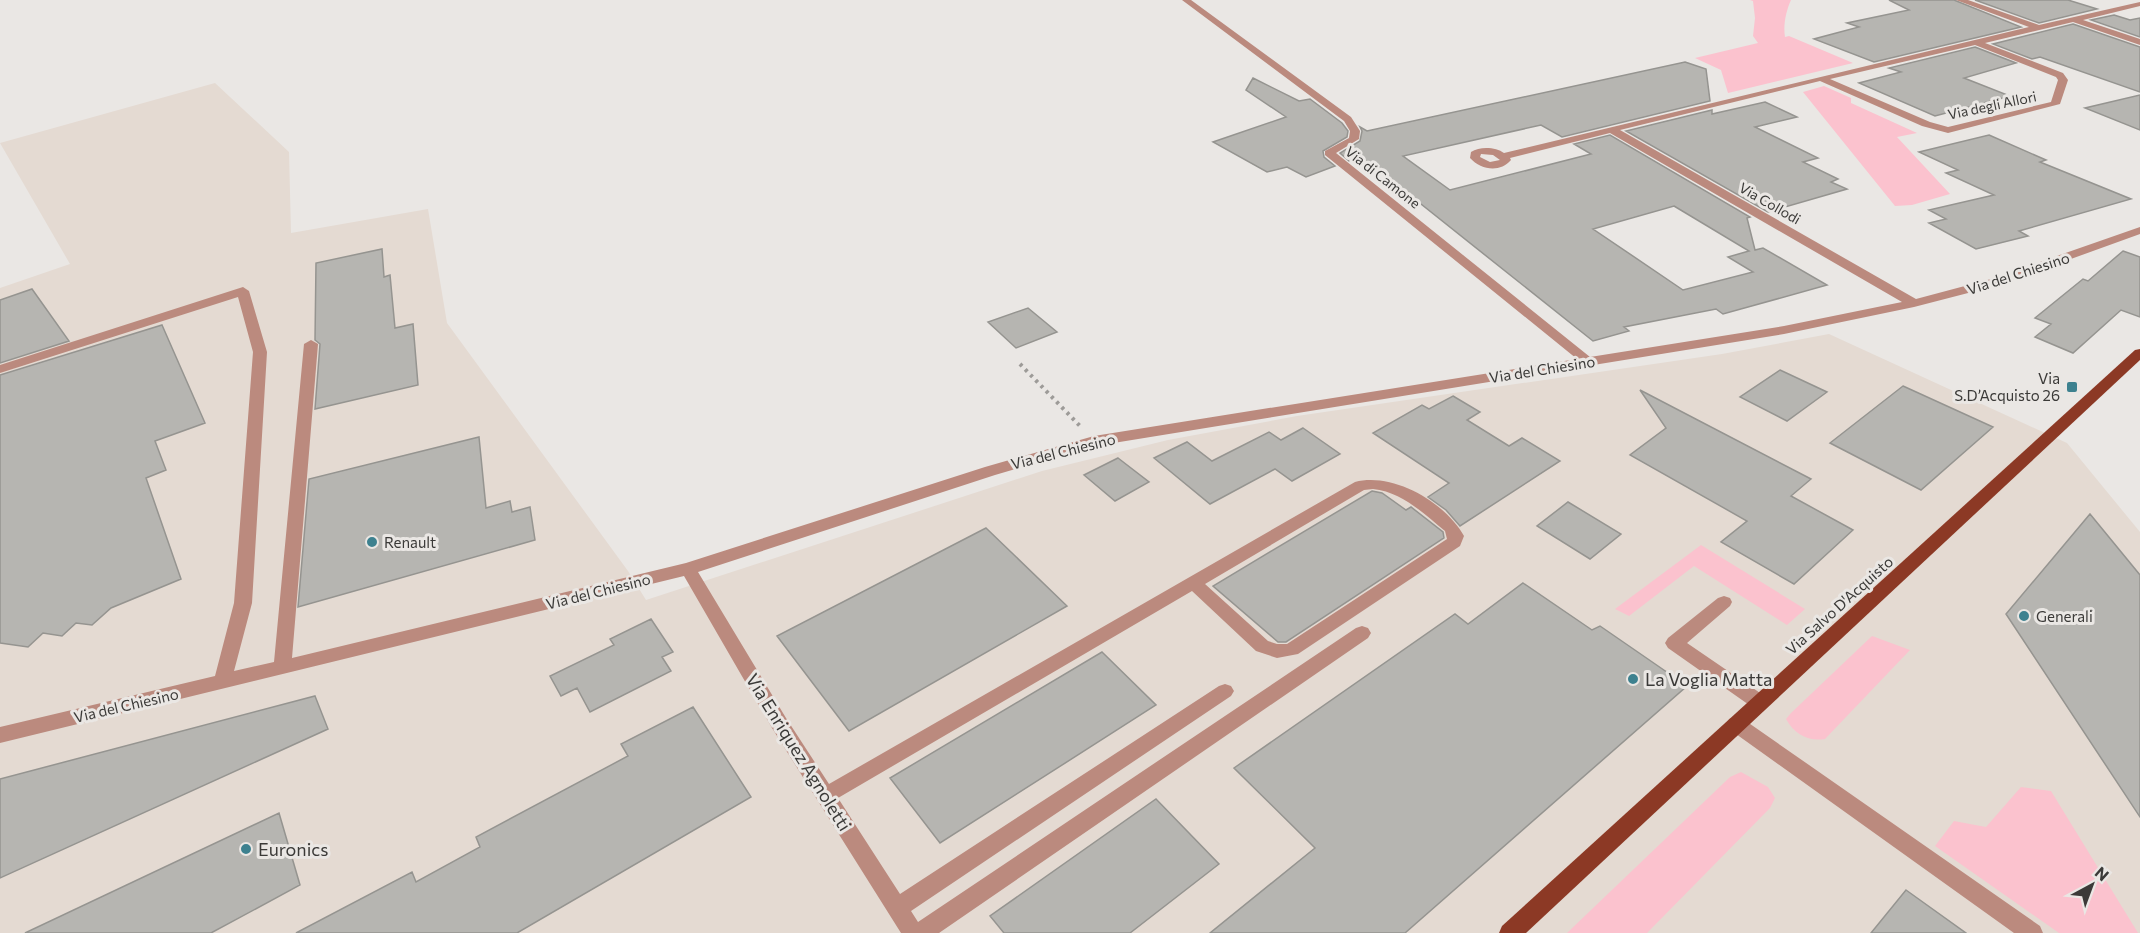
<svg xmlns="http://www.w3.org/2000/svg" width="2140" height="933" font-family="Commissioner,sans-serif">
<rect width="100%" height="100%" fill="#eae7e4"/>
<path fill="#e4dad2" d="M 215,83 L 289,152 L 291,233 L 428,209 L 447,323 L 628,571 L 646,600 L 1042,471 L 1168,440 L 1297,416 L 1722,354 L 1829,334 L 2067,443 L 2140,532 L 2140,933 L 0,933 L 0,288 L 70,264 L 0,143 Z"/>
<path fill="#fbc2ce" d="M 1750,0 L 1791,0 C 1786,11 1783,25 1785,37 L 1789,36 L 1853,63 L 1728,93 L 1721,70 L 1695,58 L 1758,43 L 1753,36 L 1755,18 L 1753,1 Z
M 1824,86 L 1851,98 L 1851,103 L 1917,133 L 1897,137 L 1950,194 L 1912,205 L 1895,206 L 1803,92 Z
M 1701,545 L 1805,609 L 1787,625 L 1694,566 L 1629,616 L 1615,609 Z
M 1872,636 L 1910,650 L 1825,739 C 1809,742 1794,734 1786,719 L 1791,713 Z
M 1741,772 L 1768,787 L 1775,798 L 1770,808 L 1647,933 L 1567,933 L 1730,777 Z
M 2021,787 L 2051,791 L 2138,933 L 2059,933 L 1935,846 L 1954,821 L 1986,827 Z"/>
<path fill="#b6b5b1" stroke="#959490" stroke-width="1.5" fill-rule="evenodd" d="M 1889,0 L 1954,0 L 2021,27 L 1874,62 L 1814,39 L 1859,27 L 1847,23 L 1909,10 Z
M 1975,0 L 2068,0 L 2097,9 L 2039,23 Z
M 2114,15 L 2130,20 L 2140,18 L 2140,37 L 2091,20 Z
M 2073,24 L 2140,47 L 2140,92 L 2040,57 L 2032,59 L 1993,44 Z
M 1975,47 L 2016,63 L 1964,78 L 2010,96 L 1935,116 L 1859,83 L 1901,72 L 1889,68 Z
M 1685,62 L 1706,69 L 1710,101 L 1562,137 L 1541,125 L 1403,156 L 1450,190 L 1591,154 L 1574,144 L 1610,135 L 1750,217 L 1747,218 L 1755,250 L 1763,248 L 1827,285 L 1723,314 L 1716,309 L 1624,327 L 1629,331 L 1593,341 L 1382,173 L 1376,174 L 1356,159 L 1349,161 L 1340,153 L 1360,141 L 1362,131 L 1360,127 L 1367,131 ZM 1674,206 L 1749,251 L 1728,257 L 1753,272 L 1683,290 L 1593,229 Z
M 1253,78 L 1299,101 L 1310,99 L 1342,123 L 1348,131 L 1347,137 L 1323,151 L 1324,157 L 1335,166 L 1306,177 L 1287,167 L 1267,172 L 1213,142 L 1286,117 L 1246,90 Z
M 2140,95 L 2140,130 L 2085,108 Z
M 1765,102 L 1797,117 L 1755,127 L 1818,158 L 1803,162 L 1838,179 L 1831,182 L 1847,189 L 1768,212 L 1626,131 L 1712,110 L 1712,114 Z
M 1989,135 L 2046,160 L 2040,162 L 2131,199 L 2019,231 L 2028,236 L 1976,249 L 1929,223 L 1946,219 L 1929,210 L 1994,195 L 1946,173 L 1958,170 L 1919,152 Z
M 382,249 L 384,277 L 390,275 L 395,328 L 413,324 L 418,385 L 315,409 L 320,344 L 315,340 L 316,263 Z
M 2123,251 L 2140,257 L 2140,317 L 2121,310 L 2073,353 L 2035,337 L 2051,324 L 2035,318 L 2083,279 L 2088,281 Z
M 32,289 L 69,341 L 0,363 L 0,300 Z
M 1028,308 L 1057,332 L 1016,348 L 988,322 Z
M 162,325 L 205,423 L 155,441 L 166,470 L 146,478 L 181,579 L 111,608 L 92,625 L 76,623 L 62,636 L 43,633 L 28,647 L 0,643 L 0,375 Z
M 1780,370 L 1827,392 L 1787,421 L 1740,397 Z
M 1903,386 L 1993,427 L 1921,490 L 1830,443 Z
M 1640,390 L 1811,479 L 1791,496 L 1853,530 L 1794,584 L 1721,542 L 1747,521 L 1630,455 L 1666,428 Z
M 1453,396 L 1480,412 L 1467,420 L 1509,446 L 1522,438 L 1560,461 L 1460,526 L 1446,510 L 1428,497 L 1449,483 L 1373,433 L 1422,405 L 1429,409 Z
M 1303,428 L 1340,454 L 1292,481 L 1275,469 L 1210,504 L 1154,458 L 1187,442 L 1212,461 L 1269,432 L 1281,440 Z
M 479,437 L 486,508 L 510,501 L 512,512 L 530,507 L 535,540 L 298,607 L 309,479 Z
M 1118,458 L 1149,482 L 1115,501 L 1084,475 Z
M 1372,491 L 1382,493 L 1406,510 L 1411,507 L 1443,532 L 1444,538 L 1286,642 L 1278,642 L 1213,586 Z
M 1568,502 L 1621,534 L 1590,559 L 1537,526 Z
M 2090,514 L 2140,575 L 2140,817 L 2006,614 Z
M 986,528 L 1067,606 L 849,731 L 777,636 Z
M 1523,583 L 1592,630 L 1600,626 L 1687,686 L 1405,933 L 1210,933 L 1315,848 L 1234,768 L 1455,614 L 1468,624 Z
M 651,619 L 673,652 L 662,657 L 671,671 L 590,712 L 577,688 L 561,696 L 550,676 L 614,645 L 610,639 Z
M 1102,652 L 1156,705 L 940,843 L 890,778 Z
M 315,696 L 328,729 L 0,878 L 0,779 Z
M 693,707 L 751,797 L 517,933 L 296,933 L 412,872 L 416,882 L 480,847 L 476,837 L 628,756 L 621,744 Z
M 1156,799 L 1219,864 L 1130,933 L 1004,933 L 990,916 Z
M 279,813 L 300,885 L 211,933 L 25,933 Z
M 1906,890 L 1966,933 L 1871,933 Z"/>
<g fill="none" stroke-linecap="round" stroke-linejoin="round">
<path stroke="#9d9b98" stroke-width="4" stroke-dasharray="3 4.5" stroke-linecap="butt" d="M 1020,364 L 1080,426"/>
<path fill="#bb8a7e" fill-rule="evenodd" d="M 1182,0 L 1191,0 L 1351,117 L 1360,131 L 1359,139 L 1336,153 L 1590,357 L 1784,326 L 1902,302 L 1610,133 L 1510,158 L 1511,160 C 1500,173 1481,170 1470,158 L 1471,152 C 1480,146 1496,147 1504,153 L 2029,27 L 1956,0 L 1968,0 L 2039,25 L 2140,2 L 2140,6 L 2083,20 L 2140,39 L 2140,45 L 2073,22 L 1985,43 L 2063,73 L 2068,80 L 2060,104 L 1948,133 L 1922,126 L 1820,81 L 1620,130 L 1916,299 L 1991,279 L 2140,227 L 2140,234 L 1999,285 L 1914,307 L 1784,334 L 1095,446 L 995,475 L 698,572 L 786,718 L 829,784 L 1355,482 C 1393,472 1445,502 1464,536 L 1460,546 L 1298,654 L 1277,658 L 1256,651 L 1192,591 L 838,798 L 900,894 L 1219,686 L 1225,684 L 1231,686 L 1234,691 L 1231,696 L 911,911 L 918,922 L 1356,628 L 1362,626 L 1368,628 L 1371,633 L 1368,638 L 939,933 L 901,933 L 772,728 L 684,576 L 0,743 L 0,727 L 215,676 L 234,603 L 253,352 L 238,297 L 0,373 L 0,365 L 243,287 L 249,291 L 267,352 L 252,603 L 234,671 L 274,662 L 304,344 L 311,340 L 318,344 L 292,658 L 686,563 L 985,467 L 1094,436 L 1577,359 L 1325,155 L 1325,151 L 1349,138 L 1350,131 L 1344,121 ZM 1975,45 L 2056,77 L 2058,80 L 2051,102 L 1948,127 L 1930,122 L 1830,79 ZM 1481,154 L 1493,155 L 1500,160 L 1490,162 L 1480,157 ZM 1373,489 C 1402,492 1423,513 1445,531 L 1447,539 L 1287,644 L 1277,644 L 1268,641 L 1205,584 L 1364,490 Z
M 1724,596 L 1730,598 L 1732,602 L 1730,606 L 1687,643 L 1766,697 L 1768,702 L 1766,707 L 1759,709 L 1752,707 L 1668,648 L 1665,643 L 1668,638 L 1718,598 Z
M 1736,716 L 1743,719 L 2040,926 L 2043,933 L 2014,933 L 1729,729 L 1727,724 L 1729,719 Z"/>
<path fill="#8c3925" fill-rule="evenodd" d="M 2140,349 L 2140,360 L 1526,933 L 1499,933 L 1502,926 L 2135,350 Z"/>
</g>
<g fill="#3d818f" stroke="#eae7e4" stroke-width="2">
<rect x="2066" y="381" width="12" height="12" rx="3"/>
<circle cx="372" cy="542" r="6"/>
<circle cx="2024" cy="616" r="6"/>
<circle cx="1633" cy="679" r="6"/>
<circle cx="246" cy="849" r="6"/>
</g>
<g text-anchor="middle" dominant-baseline="central" stroke-width="6" stroke-linejoin="round" paint-order="stroke">
<g font-size="14" fill="#3b3a38" stroke="#eae7e4">
<text transform="translate(1992 105) rotate(-12)">Via degli Allori</text>
<text transform="translate(1383 177) rotate(38)">Via di Camone</text>
<text transform="translate(1770 203) rotate(30)">Via Collodi</text>
</g>
<g font-size="15" fill="#3b3a38" stroke="#eae7e4">
<text transform="translate(2018 273) rotate(-18)">Via del Chiesino</text>
<text transform="translate(1542 369) rotate(-9)">Via del Chiesino</text>
<text transform="translate(1063 451) rotate(-14)">Via del Chiesino</text>
<text transform="translate(598 591) rotate(-14)">Via del Chiesino</text>
<text transform="translate(1839 605) rotate(-42)">Via Salvo D'Acquisto</text>
<text transform="translate(126 705) rotate(-13)">Via del Chiesino</text>
</g>
<g font-size="15" fill="#3b3a38" stroke="#eae7e4" text-anchor="start">
<text x="2060" y="378" text-anchor="end">Via<tspan x="2060" dy="17">S.D’Acquisto 26</tspan></text>
<text x="384" y="542">Renault</text>
<text x="2036" y="616">Generali</text>
</g>
<g font-size="18" fill="#3b3a38" stroke="#eae7e4" text-anchor="start">
<text x="1645" y="679">La Voglia Matta</text>
<text x="258" y="849">Euronics</text>
</g>
<g font-size="18" fill="#3b3a38" stroke="#eae7e4">
<text transform="translate(799 752) rotate(58)">Via Enriquez Agnoletti</text>
</g>
</g>
<g transform="translate(2092 885) rotate(41)" stroke="#eae7e4" stroke-width="4.5" paint-order="stroke">
<path d="M0-4.5L10 22L0 15L-10 22Z" fill="#3b3a38"/>
<text y="-9" font-size="16" font-weight="bold" text-anchor="middle" fill="#3b3a38">N</text>
</g>
</svg>
